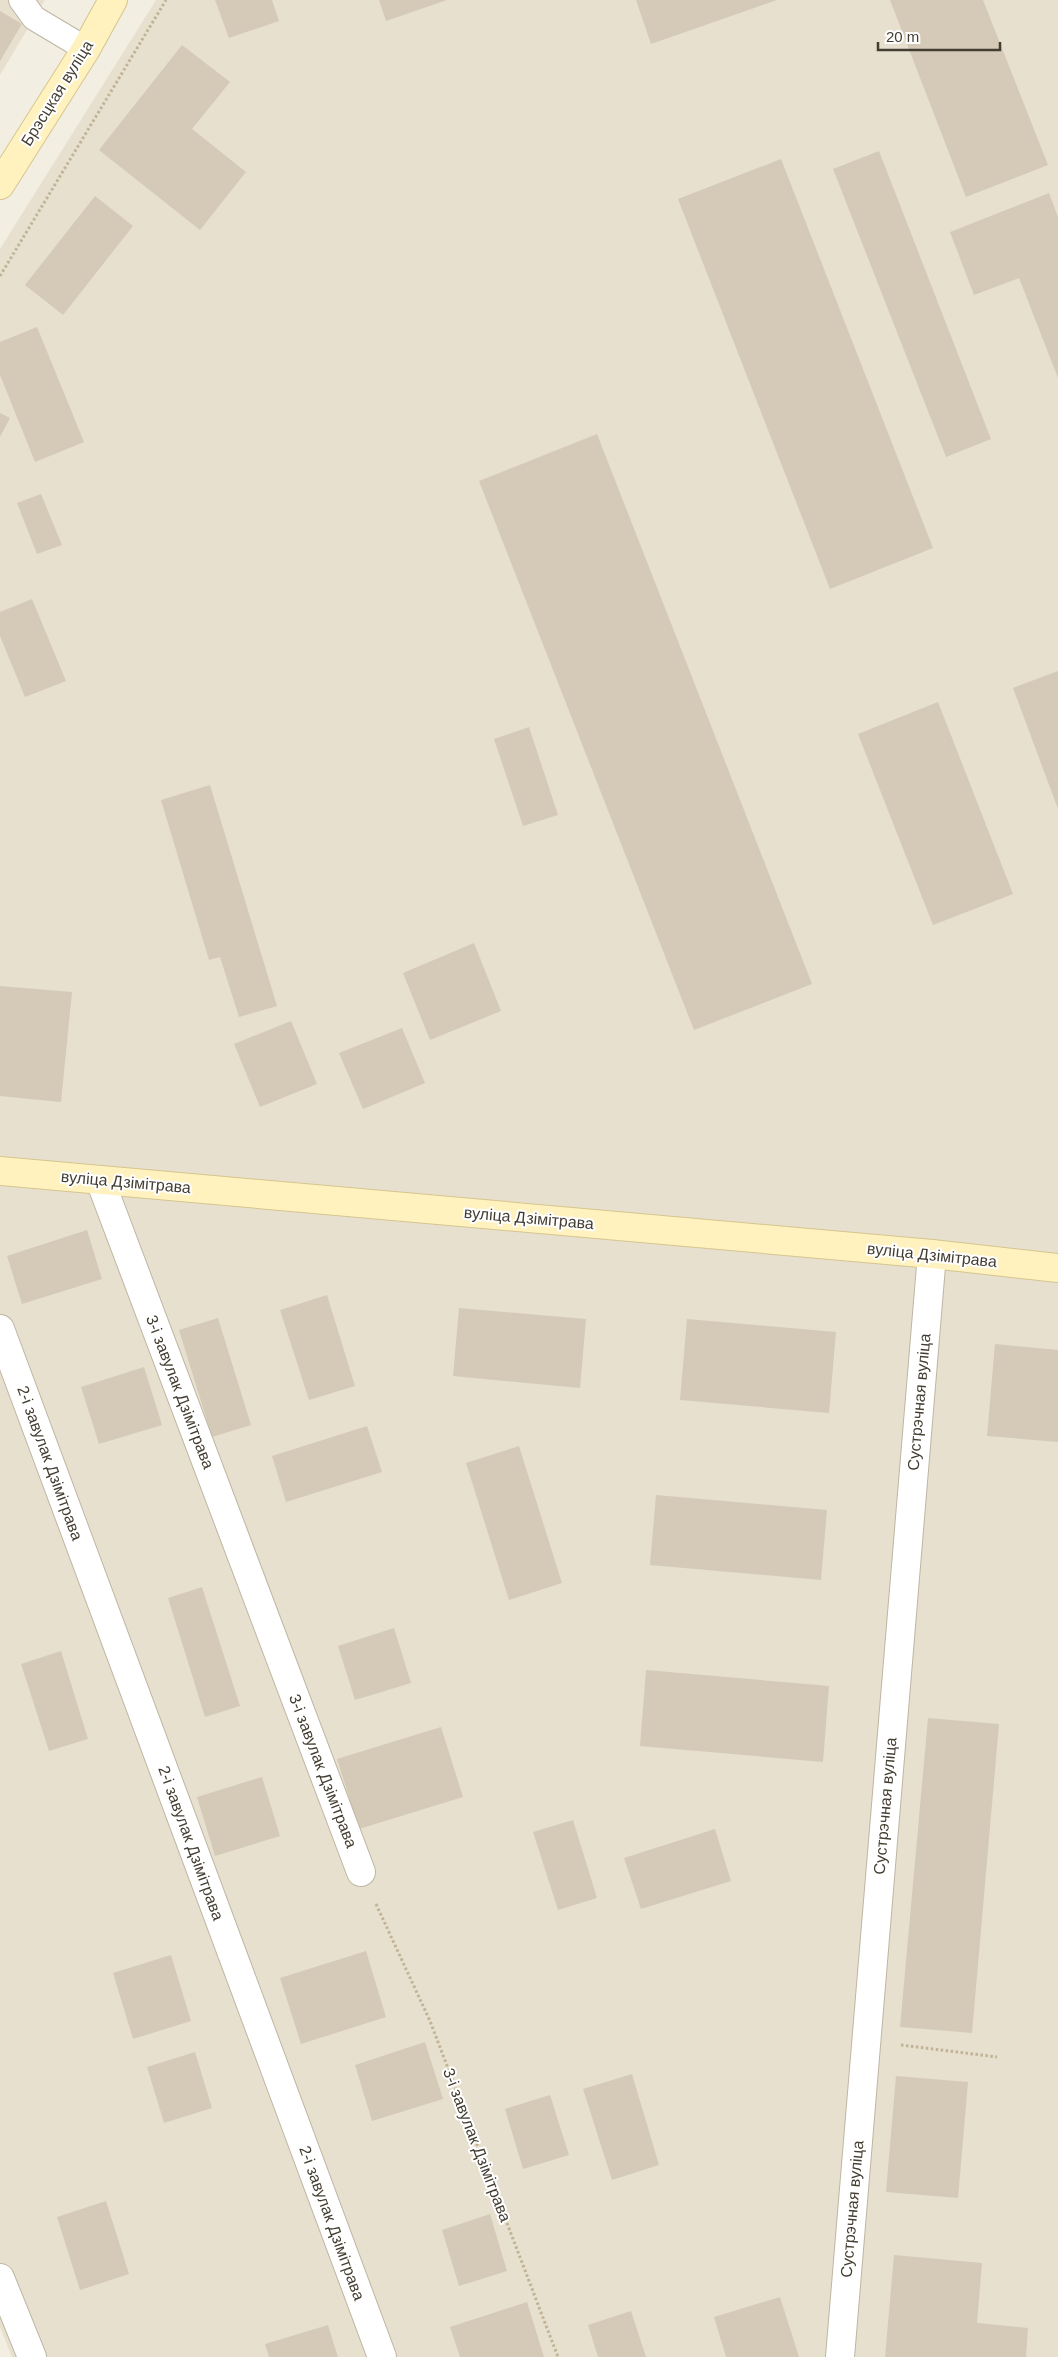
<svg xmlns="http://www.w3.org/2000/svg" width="1058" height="2357" font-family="Helvetica,sans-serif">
<rect width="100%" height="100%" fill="#f2eee2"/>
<path fill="#e7e0cf" d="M 0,0 L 45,0 L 0,75 Z
M 156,0 L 1058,0 L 1058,2357 L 12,2357 L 0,2327 L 0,249 Z"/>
<path fill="#d4cab7" d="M 215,0 L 272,0 L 279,21 L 229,38 Z
M 379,0 L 447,0 L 386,21 Z
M 636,0 L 777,0 L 651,44 Z
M 890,0 L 983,0 L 1048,165 L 966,197 Z
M 0,11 L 22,24 L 0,61 Z
M 182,45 L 230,82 L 192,129 L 246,172 L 200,230 L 99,150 Z
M 879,151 L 991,439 L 946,457 L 833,169 Z
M 781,159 L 933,548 L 830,589 L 678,199 Z
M 1049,193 L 1058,217 L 1058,378 L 1019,278 L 974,295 L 950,232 Z
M 95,196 L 133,226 L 63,315 L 25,285 Z
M 37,327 L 84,442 L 35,462 L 0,375 L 0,342 Z
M 0,413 L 10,418 L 0,437 Z
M 597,434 L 812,984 L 694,1030 L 479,481 Z
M 41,494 L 62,545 L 37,554 L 17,503 Z
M 32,599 L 66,681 L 25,697 L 0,636 L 0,612 Z
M 1058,671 L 1058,809 L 1013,688 Z
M 938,702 L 1013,894 L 933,925 L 858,734 Z
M 529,727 L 558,815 L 523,826 L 494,739 Z
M 210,785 L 277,1006 L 239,1017 L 220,957 L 209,960 L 161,800 Z
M 474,943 L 501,1011 L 430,1040 L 403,973 Z
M 0,986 L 72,992 L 61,1102 L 0,1096 Z
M 291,1021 L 317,1084 L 260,1107 L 234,1044 Z
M 402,1028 L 425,1083 L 363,1109 L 339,1053 Z
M 87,1230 L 102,1279 L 22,1304 L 7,1256 Z
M 327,1295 L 355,1386 L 309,1400 L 280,1310 Z
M 459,1308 L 586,1319 L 580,1388 L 453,1376 Z
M 218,1318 L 251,1425 L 212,1437 L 179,1330 Z
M 687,1319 L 836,1332 L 829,1413 L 680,1400 Z
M 995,1344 L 1058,1350 L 1058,1442 L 987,1436 Z
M 144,1367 L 162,1425 L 99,1444 L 81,1387 Z
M 367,1426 L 382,1472 L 286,1502 L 272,1456 Z
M 519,1446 L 562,1583 L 509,1600 L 466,1463 Z
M 656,1495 L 827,1510 L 821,1580 L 650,1565 Z
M 202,1587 L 240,1706 L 205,1717 L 168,1598 Z
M 394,1628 L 411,1683 L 355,1700 L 338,1646 Z
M 61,1651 L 88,1739 L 49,1751 L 21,1664 Z
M 646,1670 L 829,1686 L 823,1762 L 640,1746 Z
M 928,1718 L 999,1724 L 972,2033 L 900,2027 Z
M 441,1727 L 463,1797 L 359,1829 L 337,1759 Z
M 262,1777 L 280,1836 L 215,1856 L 197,1797 Z
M 573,1820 L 597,1898 L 558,1910 L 533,1832 Z
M 715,1829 L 731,1881 L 641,1909 L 624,1858 Z
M 366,1951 L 386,2017 L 301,2044 L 280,1978 Z
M 171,1955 L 191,2021 L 133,2039 L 113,1973 Z
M 425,2042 L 443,2099 L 372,2121 L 355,2065 Z
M 195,2052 L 212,2108 L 164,2123 L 147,2067 Z
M 632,2074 L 659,2165 L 612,2180 L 583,2089 Z
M 896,2076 L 968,2082 L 958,2198 L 886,2192 Z
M 550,2095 L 569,2155 L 523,2169 L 505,2109 Z
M 106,2201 L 129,2274 L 80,2290 L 57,2217 Z
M 490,2214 L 507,2271 L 459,2286 L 442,2230 Z
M 894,2255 L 982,2263 L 977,2323 L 1028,2328 L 1026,2357 L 885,2357 Z
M 780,2297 L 799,2357 L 726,2357 L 714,2317 Z
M 527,2302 L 544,2357 L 460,2357 L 450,2327 Z
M 631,2311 L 646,2357 L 598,2357 L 588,2325 Z
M 328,2325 L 338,2357 L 269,2357 L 265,2344 Z"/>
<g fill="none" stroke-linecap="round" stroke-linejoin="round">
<g stroke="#beb6a4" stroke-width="26">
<path id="lane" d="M 21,0 L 34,18 L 86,49"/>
</g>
<g stroke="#beb6a4" stroke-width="30">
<path id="street" d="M 100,1180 L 361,1872
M 0,1329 L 382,2357
M 0,2278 L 32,2357
M 840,2357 L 932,1254"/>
</g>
<g stroke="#d6c58e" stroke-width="30">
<path id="secondary" d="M 0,185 L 86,49 L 113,0
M 0,1171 L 932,1254 L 1058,1268"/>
</g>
<path stroke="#c1b394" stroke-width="3" stroke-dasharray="2.5 2.5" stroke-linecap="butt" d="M 0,276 L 166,0
M 376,1904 L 430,2021 L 558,2357
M 901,2045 L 997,2057"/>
<use href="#lane" stroke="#fff" stroke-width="24"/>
<use href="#street" stroke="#fff" stroke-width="28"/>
<use href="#secondary" stroke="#fff2bf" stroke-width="28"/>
</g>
<g text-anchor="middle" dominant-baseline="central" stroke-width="4" stroke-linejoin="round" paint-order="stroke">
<g font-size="16" fill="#443e32" stroke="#fff">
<text transform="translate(57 93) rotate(-58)">Брэсцкая вуліца</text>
<text transform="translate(126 1182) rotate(5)">вуліца Дзімітрава</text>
<text transform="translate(529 1218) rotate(5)">вуліца Дзімітрава</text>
<text transform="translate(932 1255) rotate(6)">вуліца Дзімітрава</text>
<text transform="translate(180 1392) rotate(69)">3-і завулак Дзімітрава</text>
<text transform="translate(919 1402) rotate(-85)">Сустрэчная вуліца</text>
<text transform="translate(50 1463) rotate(70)">2-і завулак Дзімітрава</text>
<text transform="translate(323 1771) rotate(69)">3-і завулак Дзімітрава</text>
<text transform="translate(885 1806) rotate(-85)">Сустрэчная вуліца</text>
<text transform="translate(191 1843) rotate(70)">2-і завулак Дзімітрава</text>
<text transform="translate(477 2145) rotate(69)">3-і завулак Дзімітрава</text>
<text transform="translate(852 2209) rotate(-85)">Сустрэчная вуліца</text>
<text transform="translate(332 2223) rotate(70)">2-і завулак Дзімітрава</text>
</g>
</g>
<path d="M878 42v8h122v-8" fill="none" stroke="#443e32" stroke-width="2.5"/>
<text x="886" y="42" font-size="15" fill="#443e32" stroke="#ffffff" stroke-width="4" paint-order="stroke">20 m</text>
</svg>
